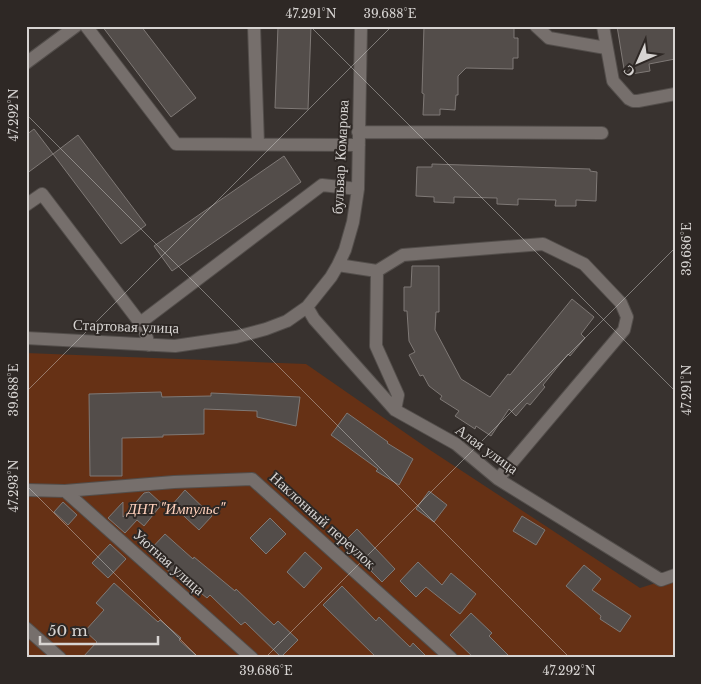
<svg xmlns="http://www.w3.org/2000/svg" width="701" height="684" font-family="'Libre Baskerville',serif">
<rect width="100%" height="100%" fill="#38322f"/>
<path fill="#663115" d="M 26,353 L 306,364 L 430,450 L 640,588 L 675,577 L 675,658 L 26,658 Z"/>
<path fill="#534d4a" stroke="#7f7976" d="M 102,26 L 141,26 L 196,98 L 171,117 Z
M 278,26 L 311,26 L 308,109 L 275,108 Z
M 424,26 L 514,27 L 514,38 L 518,38 L 518,58 L 513,58 L 513,69 L 466,68 L 458,76 L 458,95 L 456,95 L 455,110 L 440,109 L 440,115 L 423,115 L 424,94 L 422,93 Z
M 617,26 L 675,26 L 675,59 L 649,64 L 650,71 L 625,75 Z
M 34,129 L 53,154 L 26,174 L 26,135 Z
M 78,135 L 146,225 L 121,244 L 53,154 Z
M 284,156 L 301,182 L 172,271 L 154,246 Z
M 432,164 L 590,169 L 590,171 L 597,172 L 596,201 L 576,200 L 576,206 L 555,206 L 556,200 L 518,199 L 518,205 L 497,204 L 497,198 L 454,197 L 454,203 L 434,202 L 434,197 L 416,196 L 417,167 L 432,167 Z
M 412,266 L 439,266 L 439,312 L 436,312 L 435,330 L 461,379 L 490,397 L 508,374 L 510,375 L 572,299 L 594,317 L 581,334 L 585,338 L 570,356 L 568,354 L 543,385 L 545,387 L 530,405 L 527,403 L 516,416 L 509,409 L 491,436 L 476,426 L 475,429 L 455,416 L 459,411 L 440,399 L 442,396 L 429,386 L 423,375 L 420,376 L 409,355 L 415,352 L 409,341 L 407,311 L 404,311 L 404,287 L 411,287 Z
M 161,392 L 162,397 L 211,396 L 211,393 L 300,397 L 296,426 L 257,417 L 257,411 L 204,409 L 204,434 L 163,435 L 163,437 L 122,438 L 122,476 L 90,476 L 89,394 Z
M 347,413 L 388,442 L 387,443 L 413,459 L 399,485 L 376,471 L 378,469 L 331,435 Z
M 185,490 L 212,516 L 199,530 L 172,505 Z
M 429,491 L 447,505 L 434,522 L 416,509 Z
M 149,492 L 162,504 L 144,526 L 137,520 L 125,533 L 108,518 L 123,502 L 123,517 L 144,493 Z
M 63,502 L 77,515 L 68,525 L 54,512 Z
M 522,516 L 545,530 L 536,545 L 513,531 Z
M 270,518 L 286,534 L 266,554 L 250,538 Z
M 357,529 L 395,569 L 382,582 L 371,571 L 373,569 L 345,541 Z
M 165,534 L 193,559 L 194,557 L 235,591 L 236,589 L 274,625 L 278,621 L 298,640 L 281,657 L 245,622 L 241,625 L 210,595 L 207,598 L 176,573 L 174,576 L 148,552 Z
M 110,544 L 126,559 L 108,578 L 92,563 Z
M 305,552 L 322,568 L 304,588 L 287,572 Z
M 418,562 L 442,585 L 451,573 L 476,594 L 460,614 L 426,587 L 416,597 L 400,581 Z
M 584,565 L 601,579 L 592,590 L 631,616 L 620,632 L 600,619 L 601,616 L 566,586 Z
M 114,583 L 158,622 L 160,620 L 181,638 L 179,640 L 199,658 L 82,658 L 97,642 L 85,631 L 104,610 L 96,603 Z
M 342,586 L 376,621 L 379,617 L 410,647 L 413,643 L 428,658 L 377,658 L 323,605 Z
M 471,613 L 492,633 L 489,636 L 511,658 L 474,658 L 450,635 Z"/>
<g fill="none" stroke-linecap="round" stroke-linejoin="round">
<g stroke="#534e4b" stroke-width="14">
<path id="minor" d="M 86,26 L 176,144 L 359,145
M 254,26 L 258,144
M 536,26 L 549,38 L 606,48
M 603,26 L 613,81 L 629,99 L 633,101 L 638,101 L 675,94
M 26,63 L 76,26
M 358,132 L 602,133
M 26,205 L 42,194 L 144,328 L 149,345
M 338,265 L 377,271 L 376,346 L 398,395 L 395,410
M 377,271 L 403,255 L 543,244 L 584,264 L 621,303 L 627,317 L 624,330 L 498,479
M 307,307 L 314,319 L 395,410 L 456,444 L 498,479 L 661,580 L 675,575
M 140,323 L 322,185 L 358,189
M 26,338 L 175,346 L 236,337 L 266,329 L 287,321 L 307,307 L 331,277 L 338,265 L 345,250 L 353,222 L 358,189 L 361,26
M 26,490 L 65,491 L 174,482 L 252,479 L 451,658
M 65,491 L 252,658
M 26,628 L 60,658"/>
</g>
<use href="#minor" stroke="#766f6c" stroke-width="12"/>
</g>
<path fill="none" stroke="#d7d4d2" stroke-width="1" stroke-opacity="0.45" d="M 310,26 L 675,391M 26,114 L 570,658M 26,392 L 392,26M 26,485 L 199,658M 265,658 L 675,248"/>
<g text-anchor="middle" dominant-baseline="central" stroke-width="4" stroke-linejoin="round" paint-order="stroke">
<g font-size="15" fill="#d7d4d2" stroke="#2e2825">
<text transform="translate(340 157) rotate(-87)">бульвар Комарова</text>
<text transform="translate(126 326) rotate(2)">Стартовая улица</text>
<text transform="translate(487 449) rotate(36)">Алая улица</text>
<text transform="translate(323 520) rotate(42)">Наклонный переулок</text>
<text transform="translate(169 562) rotate(42)">Уютная улица</text>
</g>
<g font-size="15" font-style="italic" fill="#ffd1bc" stroke="#2e2825">
<text x="176" y="508">ДНТ "Импульс"</text>
</g>
</g>
<rect width="701" height="684" fill="none" stroke="#2e2825" stroke-width="55"/>
<g transform="translate(638 62) rotate(225)" stroke="#2e2825" stroke-width="4" paint-order="stroke">
<path d="M0-4L9 19L0 12L-9 19Z" fill="#d7d4d2"/>
<text y="-8" font-size="14" font-weight="bold" text-anchor="middle" fill="#d7d4d2">С</text>
</g>
<path d="M40 636v8h118v-8" fill="none" stroke="#d7d4d2" stroke-width="2.5"/>
<text x="48" y="636" font-size="15" fill="#d7d4d2" stroke="#2e2825" stroke-width="4" paint-order="stroke">50 m</text>
<rect x="28" y="28" width="646" height="628" fill="none" stroke="#d7d4d2" stroke-width="2"/>
<g font-size="12" text-anchor="middle" fill="#d7d4d2">
<text x="311" y="18">47.291°N</text>
<text x="390" y="18">39.688°E</text>
<text transform="translate(14 115) rotate(-90)" y="4">47.292°N</text>
<text transform="translate(687 249) rotate(-90)" y="4">39.686°E</text>
<text transform="translate(687 390) rotate(-90)" y="4">47.291°N</text>
<text transform="translate(14 390) rotate(-90)" y="4">39.688°E</text>
<text transform="translate(14 486) rotate(-90)" y="4">47.293°N</text>
<text x="266" y="675">39.686°E</text>
<text x="569" y="675">47.292°N</text>
</g>
</svg>
